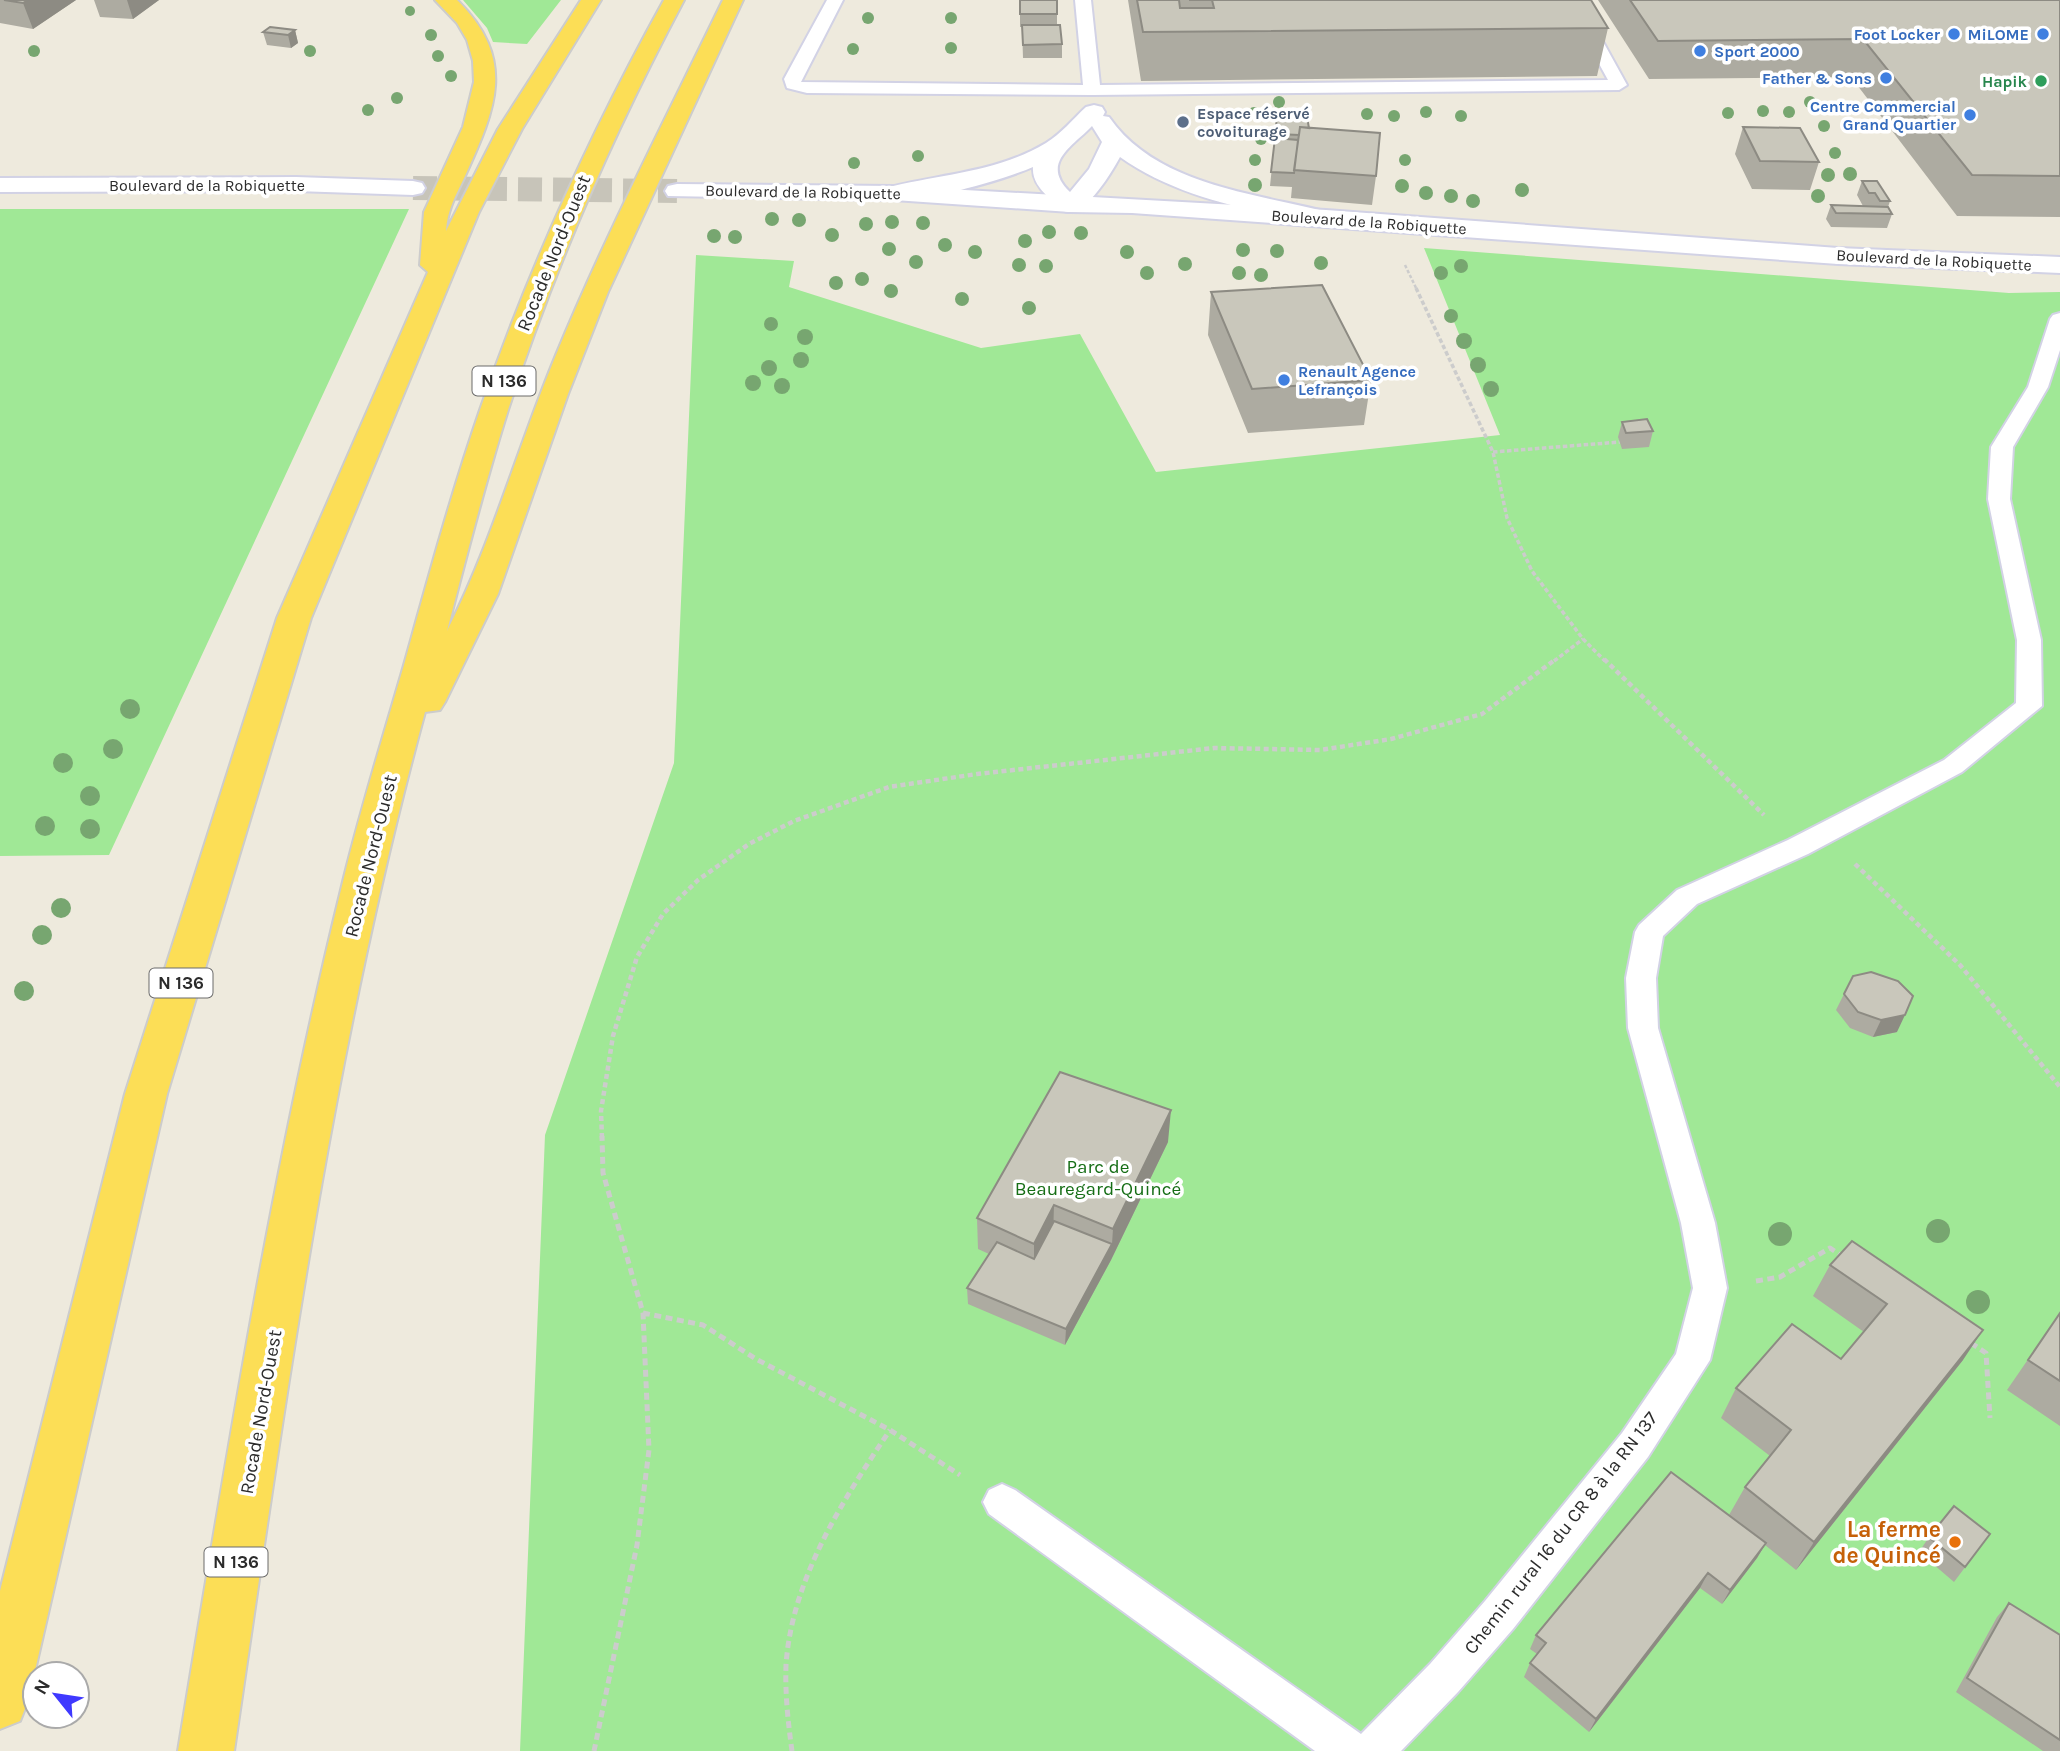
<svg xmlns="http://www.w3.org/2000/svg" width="2060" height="1751" font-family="Karla,sans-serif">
<rect width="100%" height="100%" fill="#eeeadd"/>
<path fill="#a0e896" d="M 463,0 L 561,0 L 527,44 L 493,42 L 487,28 Z
M 0,209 L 409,209 L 109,855 L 0,856 Z
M 1424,248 L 2009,293 L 2060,292 L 2060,1751 L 520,1751 L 545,1135 L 674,763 L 696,255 L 794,261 L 789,287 L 981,348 L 1080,334 L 1156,472 L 1500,435 Z"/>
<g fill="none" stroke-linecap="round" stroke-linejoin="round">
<path stroke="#c7c4b9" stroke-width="24" stroke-dasharray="24 11" stroke-linecap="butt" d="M 413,188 L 677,191"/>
<g stroke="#d2d2e5" stroke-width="4">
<path id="service" d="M 827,0 L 843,0 L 801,82 L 1083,85 L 1075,0 L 1091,0 L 1100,85 L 1608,80 L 1564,0 L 1580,0 L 1627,85 L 1619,90 L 1092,95 L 807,93 L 787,88 L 784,79 Z
M 2060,313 L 2060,350 L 2048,387 L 2013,447 L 2010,499 L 2041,640 L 2042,706 L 1962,772 L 1808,854 L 1697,904 L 1663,936 L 1656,978 L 1658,1028 L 1715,1223 L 1727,1288 L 1710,1360 L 1648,1457 L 1513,1629 L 1458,1692 L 1401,1751 L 1315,1751 L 989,1514 L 983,1502 L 989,1490 L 1002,1484 L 1015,1490 L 1361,1734 L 1430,1664 L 1485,1601 L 1622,1433 L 1676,1354 L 1693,1288 L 1681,1223 L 1628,1028 L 1626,978 L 1635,932 L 1639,925 L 1677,890 L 1788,840 L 1944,760 L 2016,703 L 2017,640 L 1988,499 L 1991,447 L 2028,387 L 2050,319 L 2053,315 Z"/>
</g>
<g stroke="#d2d2e5" stroke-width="4">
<path id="minor" d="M 1094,105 L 1102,107 L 1105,112 L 1103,116 L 1109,117 C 1156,185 1253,193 1328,212 L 1332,217 L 1328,222 L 1319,225 C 1251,210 1177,198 1120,157 C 1112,172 1087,213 1069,212 C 1060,212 1053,203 1047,196 C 1039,188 1032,179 1033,167 C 1003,180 916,206 885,198 L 882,193 L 885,188 C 940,174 996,173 1046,143 C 1061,134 1073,119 1086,107 ZM 1092,126 L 1102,142 L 1089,169 L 1070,192 C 1040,163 1072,147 1092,126 Z"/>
</g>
<g stroke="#d2d2e5" stroke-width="4">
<path id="secondary" d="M 296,177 L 413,181 L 422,183 L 425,188 L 422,193 L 413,195 L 296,191 L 0,192 L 0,178 Z
M 677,184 L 894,186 L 1326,210 L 1838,248 L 2060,257 L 2060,273 L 1838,264 L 1132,213 L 1070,212 L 894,200 L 668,196 L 665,191 L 668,186 Z"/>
</g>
<g stroke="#ccc" stroke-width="4">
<path id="trunk" d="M 435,0 L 457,0 C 517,59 496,108 465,176 C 456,195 447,210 446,231 L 498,129 L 581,0 L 601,0 L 522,129 L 479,212 L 311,618 L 167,1094 L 28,1701 L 20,1721 L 0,1729 L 0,1591 L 125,1094 L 277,618 L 428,272 L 420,265 L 424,212 L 463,127 L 474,82 L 473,61 L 467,40 L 457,23 Z
M 664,0 L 684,0 C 614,132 554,268 508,410 C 485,483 466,557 447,631 C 492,543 518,446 556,355 C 606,234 666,118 723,0 L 743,0 L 608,292 L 568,394 L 498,594 L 445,702 L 440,710 L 425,712 C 332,1052 285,1403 234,1751 L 178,1751 C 225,1465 271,1176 340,894 C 358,817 382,741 404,665 C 428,579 451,494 480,410 C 529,268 591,132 664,0 Z"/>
</g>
<path stroke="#ccc" stroke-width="2.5" stroke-dasharray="3.5 2" stroke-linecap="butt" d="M 1405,265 L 1417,290"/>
<path stroke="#ccc" stroke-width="3.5" stroke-dasharray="4.5 2.5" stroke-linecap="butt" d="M 1416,288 L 1493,452 L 1507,518 L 1532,571 L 1583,639 L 1605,661
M 1493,452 L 1620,442
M 1554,661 L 1583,639"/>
<path stroke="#ccc" stroke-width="4.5" stroke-dasharray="5 3.5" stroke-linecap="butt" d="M 1604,659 L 1764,815
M 1855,864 L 1960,965 L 2060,1087
M 602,1138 L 601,1111 L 613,1036 L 637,957 L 663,914 L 698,880 L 749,844 L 794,821 L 889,787 L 977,774 L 1214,748 L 1320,750 L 1391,739 L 1482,714 L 1556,659"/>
<path stroke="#ccc" stroke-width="5" stroke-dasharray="7 4.5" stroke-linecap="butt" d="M 1756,1281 L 1780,1277 L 1830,1248 L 1842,1256
M 643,1313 L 703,1325 L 756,1359 L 890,1430 L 960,1475
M 1971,1343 L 1986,1353 L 1990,1418
M 594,1751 L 637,1545 L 649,1450 L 643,1313 L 603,1173 L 602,1136
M 792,1751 C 788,1722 785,1694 786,1665 C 792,1578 843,1500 890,1430"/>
<use href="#service" fill="#fff" fill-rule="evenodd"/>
<use href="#minor" fill="#fff" fill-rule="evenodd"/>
<use href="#secondary" fill="#fff" fill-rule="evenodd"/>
<use href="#trunk" fill="#fcde56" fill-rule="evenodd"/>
</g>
<g fill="#77a670">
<circle cx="410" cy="11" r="5"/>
<circle cx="868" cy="18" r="6"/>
<circle cx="951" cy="18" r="6"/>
<circle cx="431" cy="35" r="6"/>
<circle cx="951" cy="48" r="6"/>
<circle cx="853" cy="49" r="6"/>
<circle cx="34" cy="51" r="6"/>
<circle cx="310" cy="51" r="6"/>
<circle cx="438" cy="56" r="6"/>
<circle cx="451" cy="76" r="6"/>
<circle cx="397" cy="98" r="6"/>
<circle cx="1279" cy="102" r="6"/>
<circle cx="1810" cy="102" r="6"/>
<circle cx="368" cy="110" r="6"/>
<circle cx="1763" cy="111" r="6"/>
<circle cx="1426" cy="112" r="6"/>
<circle cx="1789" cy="112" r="6"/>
<circle cx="1254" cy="113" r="6"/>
<circle cx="1728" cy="113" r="6"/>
<circle cx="1367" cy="114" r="6"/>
<circle cx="1394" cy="116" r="6"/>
<circle cx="1461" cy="116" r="6"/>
<circle cx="1824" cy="126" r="6"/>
<circle cx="1261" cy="139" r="6"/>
<circle cx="1835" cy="153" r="6"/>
<circle cx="918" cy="156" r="6"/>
<circle cx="1255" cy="160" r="6"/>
<circle cx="1405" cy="160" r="6"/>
<circle cx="854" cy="163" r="6"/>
<circle cx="1850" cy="174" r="7"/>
<circle cx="1828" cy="175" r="7"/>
<circle cx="1255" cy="185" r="7"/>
<circle cx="1402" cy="186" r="7"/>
<circle cx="1522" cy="190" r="7"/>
<circle cx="1426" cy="193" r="7"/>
<circle cx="1451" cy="196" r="7"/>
<circle cx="1818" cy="196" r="7"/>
<circle cx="1473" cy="201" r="7"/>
<circle cx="772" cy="219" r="7"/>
<circle cx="799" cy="220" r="7"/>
<circle cx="892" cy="222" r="7"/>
<circle cx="923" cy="223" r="7"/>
<circle cx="866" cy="224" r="7"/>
<circle cx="1049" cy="232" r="7"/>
<circle cx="1081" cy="233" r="7"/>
<circle cx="832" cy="235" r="7"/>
<circle cx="714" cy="236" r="7"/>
<circle cx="735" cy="237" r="7"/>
<circle cx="1025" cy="241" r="7"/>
<circle cx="945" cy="245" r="7"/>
<circle cx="889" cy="249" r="7"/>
<circle cx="1243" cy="250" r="7"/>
<circle cx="1277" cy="251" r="7"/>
<circle cx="975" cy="252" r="7"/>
<circle cx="1127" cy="252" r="7"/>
<circle cx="916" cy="262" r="7"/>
<circle cx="1321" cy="263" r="7"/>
<circle cx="1185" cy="264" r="7"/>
<circle cx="1019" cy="265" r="7"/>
<circle cx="1046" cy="266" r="7"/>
<circle cx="1461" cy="266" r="7"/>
<circle cx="1147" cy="273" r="7"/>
<circle cx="1239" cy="273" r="7"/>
<circle cx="1441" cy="273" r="7"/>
<circle cx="1261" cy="275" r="7"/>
<circle cx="862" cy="279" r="7"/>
<circle cx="836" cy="283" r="7"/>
<circle cx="891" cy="291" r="7"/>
<circle cx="962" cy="299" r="7"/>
<circle cx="1029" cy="308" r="7"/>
<circle cx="1451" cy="316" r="7"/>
<circle cx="771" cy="324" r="7"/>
<circle cx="805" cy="337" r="8"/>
<circle cx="1464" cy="341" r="8"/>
<circle cx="801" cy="360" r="8"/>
<circle cx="1478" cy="365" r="8"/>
<circle cx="769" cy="368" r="8"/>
<circle cx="753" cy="383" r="8"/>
<circle cx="782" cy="386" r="8"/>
<circle cx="1491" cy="389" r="8"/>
<circle cx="130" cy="709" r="10"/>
<circle cx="113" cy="749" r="10"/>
<circle cx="63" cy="763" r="10"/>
<circle cx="90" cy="796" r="10"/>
<circle cx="45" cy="826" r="10"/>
<circle cx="90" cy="829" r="10"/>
<circle cx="61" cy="908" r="10"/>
<circle cx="42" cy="935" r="10"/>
<circle cx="24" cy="991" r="10"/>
<circle cx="1938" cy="1231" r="12"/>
<circle cx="1780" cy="1234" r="12"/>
<circle cx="1978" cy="1302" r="12"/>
</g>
<path fill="#adaba1" d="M 0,0 L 76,0 L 33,29 L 0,23 Z
M 94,0 L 159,0 L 133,19 L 100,17 Z
M 1020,0 L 1057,14 L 1057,25 L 1062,44 L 1062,58 L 1023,58 L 1022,27 L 1020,27 Z
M 1128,0 L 1591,0 L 1608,28 L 1597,76 L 1141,81 Z
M 1598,0 L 2060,0 L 2060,217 L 1957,216 L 1851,77 L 1649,79 Z
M 295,30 L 298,43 L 291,48 L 267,45 L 263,32 Z
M 1276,116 L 1309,128 L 1376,176 L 1372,205 L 1291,198 L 1292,187 L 1270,186 L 1275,138 L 1275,130 Z
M 1743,127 L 1819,162 L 1810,190 L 1752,189 L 1735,154 Z
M 1862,181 L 1890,201 L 1888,207 L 1892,214 L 1887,228 L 1831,227 L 1826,219 L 1831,205 L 1863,206 L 1857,195 Z
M 1211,292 L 1371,380 L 1364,425 L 1248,433 L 1208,335 Z
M 1622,422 L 1653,431 L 1649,447 L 1622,449 L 1618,437 Z
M 1853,976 L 1897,1032 L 1873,1037 L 1850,1028 L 1836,1010 Z
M 1168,1142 L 1111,1260 L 1065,1345 L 968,1304 L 967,1288 L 989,1254 L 978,1249 L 977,1218 Z
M 1852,1241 L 1963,1360 L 1796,1570 L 1765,1545 L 1757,1558 L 1722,1604 L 1700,1588 L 1589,1732 L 1524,1677 L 1530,1663 L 1537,1654 L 1530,1649 L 1536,1635 L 1729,1515 L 1745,1487 L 1770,1456 L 1721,1418 L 1736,1388 L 1841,1359 L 1864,1332 L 1813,1296 L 1830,1265 Z
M 2060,1313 L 2060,1426 L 2007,1390 Z
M 1990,1534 L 1954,1582 L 1919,1552 L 1929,1537 Z
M 2009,1603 L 2060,1635 L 2060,1751 L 2043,1751 L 1956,1692 L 1997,1617 Z"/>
<path fill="#8d8b83" d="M 28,0 L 76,0 L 33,29 L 23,3 Z
M 127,0 L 159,0 L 133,19 Z
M 295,30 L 298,43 L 291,48 L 288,35 Z
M 1905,1015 L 1897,1032 L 1873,1037 L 1881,1020 Z
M 1171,1110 L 1168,1142 L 1111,1260 L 1065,1345 L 1066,1329 L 1112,1244 L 1113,1229 Z
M 1054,1205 L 1053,1237 L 1034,1275 L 1034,1244 Z
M 1983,1330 L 1963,1360 L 1796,1570 L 1814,1542 Z
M 1766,1543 L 1757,1558 L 1722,1604 L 1730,1590 Z
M 1708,1573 L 1700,1588 L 1589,1732 L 1596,1719 Z"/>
<path fill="#c9c7bb" stroke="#8d8b83" stroke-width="2" d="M 4,0 L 28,0 L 23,3 Z
M 1020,0 L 1057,0 L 1057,14 L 1020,14 Z
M 1137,0 L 1179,0 L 1180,8 L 1214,8 L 1212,0 L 1189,0 L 1591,0 L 1608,28 L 1143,32 Z
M 1630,0 L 2060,0 L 2060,176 L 1972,175 L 1863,39 L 1658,41 Z
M 1022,25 L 1060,25 L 1062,44 L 1023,45 Z
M 270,27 L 295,30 L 288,35 L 263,32 Z
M 1276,116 L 1307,117 L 1309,128 L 1300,127 L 1299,135 L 1277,134 Z
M 1300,127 L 1380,133 L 1376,176 L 1294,170 Z
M 1743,127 L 1800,128 L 1819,162 L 1760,161 Z
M 1275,138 L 1298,140 L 1294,173 L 1271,172 Z
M 1862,181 L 1877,181 L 1890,201 L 1880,201 L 1875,193 L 1869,193 Z
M 1831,205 L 1888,207 L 1892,214 L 1836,213 Z
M 1322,285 L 1371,380 L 1252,389 L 1211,292 Z
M 1647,419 L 1653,431 L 1626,433 L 1622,422 Z
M 1871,972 L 1898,981 L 1913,996 L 1905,1015 L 1881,1020 L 1858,1012 L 1844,994 L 1853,976 Z
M 1060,1072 L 1171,1110 L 1113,1229 L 1054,1205 L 1034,1244 L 977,1218 Z
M 1054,1221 L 1112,1244 L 1066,1329 L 967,1288 L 997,1242 L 1034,1259 Z
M 1852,1241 L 1983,1330 L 1814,1542 L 1745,1487 L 1791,1430 L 1736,1388 L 1792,1324 L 1841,1359 L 1887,1304 L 1830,1265 Z
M 2060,1313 L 2060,1381 L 2028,1360 Z
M 1671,1472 L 1766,1543 L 1730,1590 L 1708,1573 L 1596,1719 L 1530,1663 L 1546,1643 L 1536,1635 Z
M 1954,1506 L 1990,1534 L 1965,1567 L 1929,1537 Z
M 2009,1603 L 2060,1635 L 2060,1740 L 1967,1678 Z"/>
<g fill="#3f7fe0" stroke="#fff" stroke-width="2.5">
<circle cx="1954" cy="34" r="7"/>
<circle cx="2043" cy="34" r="7"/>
<circle cx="1700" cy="51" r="7"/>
<circle cx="1886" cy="78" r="7"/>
<circle cx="1970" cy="115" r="7"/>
<circle cx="1284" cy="380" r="7"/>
</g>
<circle fill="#2e9e5b" stroke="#fff" stroke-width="2.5" cx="2041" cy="81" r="7"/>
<circle fill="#5c6f8a" stroke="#fff" stroke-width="2.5" cx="1183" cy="122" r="7"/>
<circle fill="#e8710a" stroke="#fff" stroke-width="2.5" cx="1955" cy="1542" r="7"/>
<g text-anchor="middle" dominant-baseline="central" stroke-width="7" stroke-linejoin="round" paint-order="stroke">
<g font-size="16" font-weight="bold" fill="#366cbe" stroke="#fff" text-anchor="end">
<text x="1940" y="34">Foot Locker</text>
<text x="2029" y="34">MiLOME</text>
<text x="1714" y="51" text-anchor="start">Sport 2000</text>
<text x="1872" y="78">Father &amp; Sons</text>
<text x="1956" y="106">Centre Commercial<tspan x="1956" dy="18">Grand Quartier</tspan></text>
<text x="1298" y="371" text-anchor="start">Renault Agence<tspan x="1298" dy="18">Lefrançois</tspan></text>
</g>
<g font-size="16" font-weight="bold" fill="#27864d" stroke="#fff" text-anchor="end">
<text x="2027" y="81">Hapik</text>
</g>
<g font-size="16" font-weight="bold" fill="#4e5e75" stroke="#fff" text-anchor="start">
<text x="1197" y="113">Espace réservé<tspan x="1197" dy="18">covoiturage</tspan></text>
</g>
<g font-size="16" fill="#2b2b2b" stroke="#fff">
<text x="207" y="185">Boulevard de la Robiquette</text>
<text transform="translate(803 192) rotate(1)">Boulevard de la Robiquette</text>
<text transform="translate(1369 222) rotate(4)">Boulevard de la Robiquette</text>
<text transform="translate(1934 260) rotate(3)">Boulevard de la Robiquette</text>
</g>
<g fill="#fff" stroke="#6b6b6b" stroke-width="2">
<rect x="472.5" y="366.5" width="63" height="29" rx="5"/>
<rect x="149.5" y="968.5" width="63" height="29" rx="5"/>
<rect x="204.5" y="1547.5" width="63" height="29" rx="5"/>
</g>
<g font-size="18" font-weight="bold" fill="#2b2b2b">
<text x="504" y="381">N 136</text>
<text x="181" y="983">N 136</text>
<text x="236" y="1562">N 136</text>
</g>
<g font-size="19" fill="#2b2b2b" stroke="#fff">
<text transform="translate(554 253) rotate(-68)">Rocade Nord-Ouest</text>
<text transform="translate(371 856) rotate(-76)">Rocade Nord-Ouest</text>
<text transform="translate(261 1412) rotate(-80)">Rocade Nord-Ouest</text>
<text transform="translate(1561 1533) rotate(-52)">Chemin rural 16 du CR 8 à la RN 137</text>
</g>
<g font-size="19" fill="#166e16" stroke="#fff">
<text x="1098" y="1167">Parc de<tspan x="1098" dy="22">Beauregard-Quincé</tspan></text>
</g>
<g font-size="23" font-weight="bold" fill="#c56008" stroke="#fff" text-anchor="end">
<text x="1941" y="1529">La ferme<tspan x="1941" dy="26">de Quincé</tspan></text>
</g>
</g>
<g transform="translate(56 1695) rotate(300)"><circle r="33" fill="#ffffff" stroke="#aaaaaa" stroke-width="2"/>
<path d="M0-5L12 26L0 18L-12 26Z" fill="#3f39ff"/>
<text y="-10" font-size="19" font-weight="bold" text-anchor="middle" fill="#2b2b2b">N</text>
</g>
</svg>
